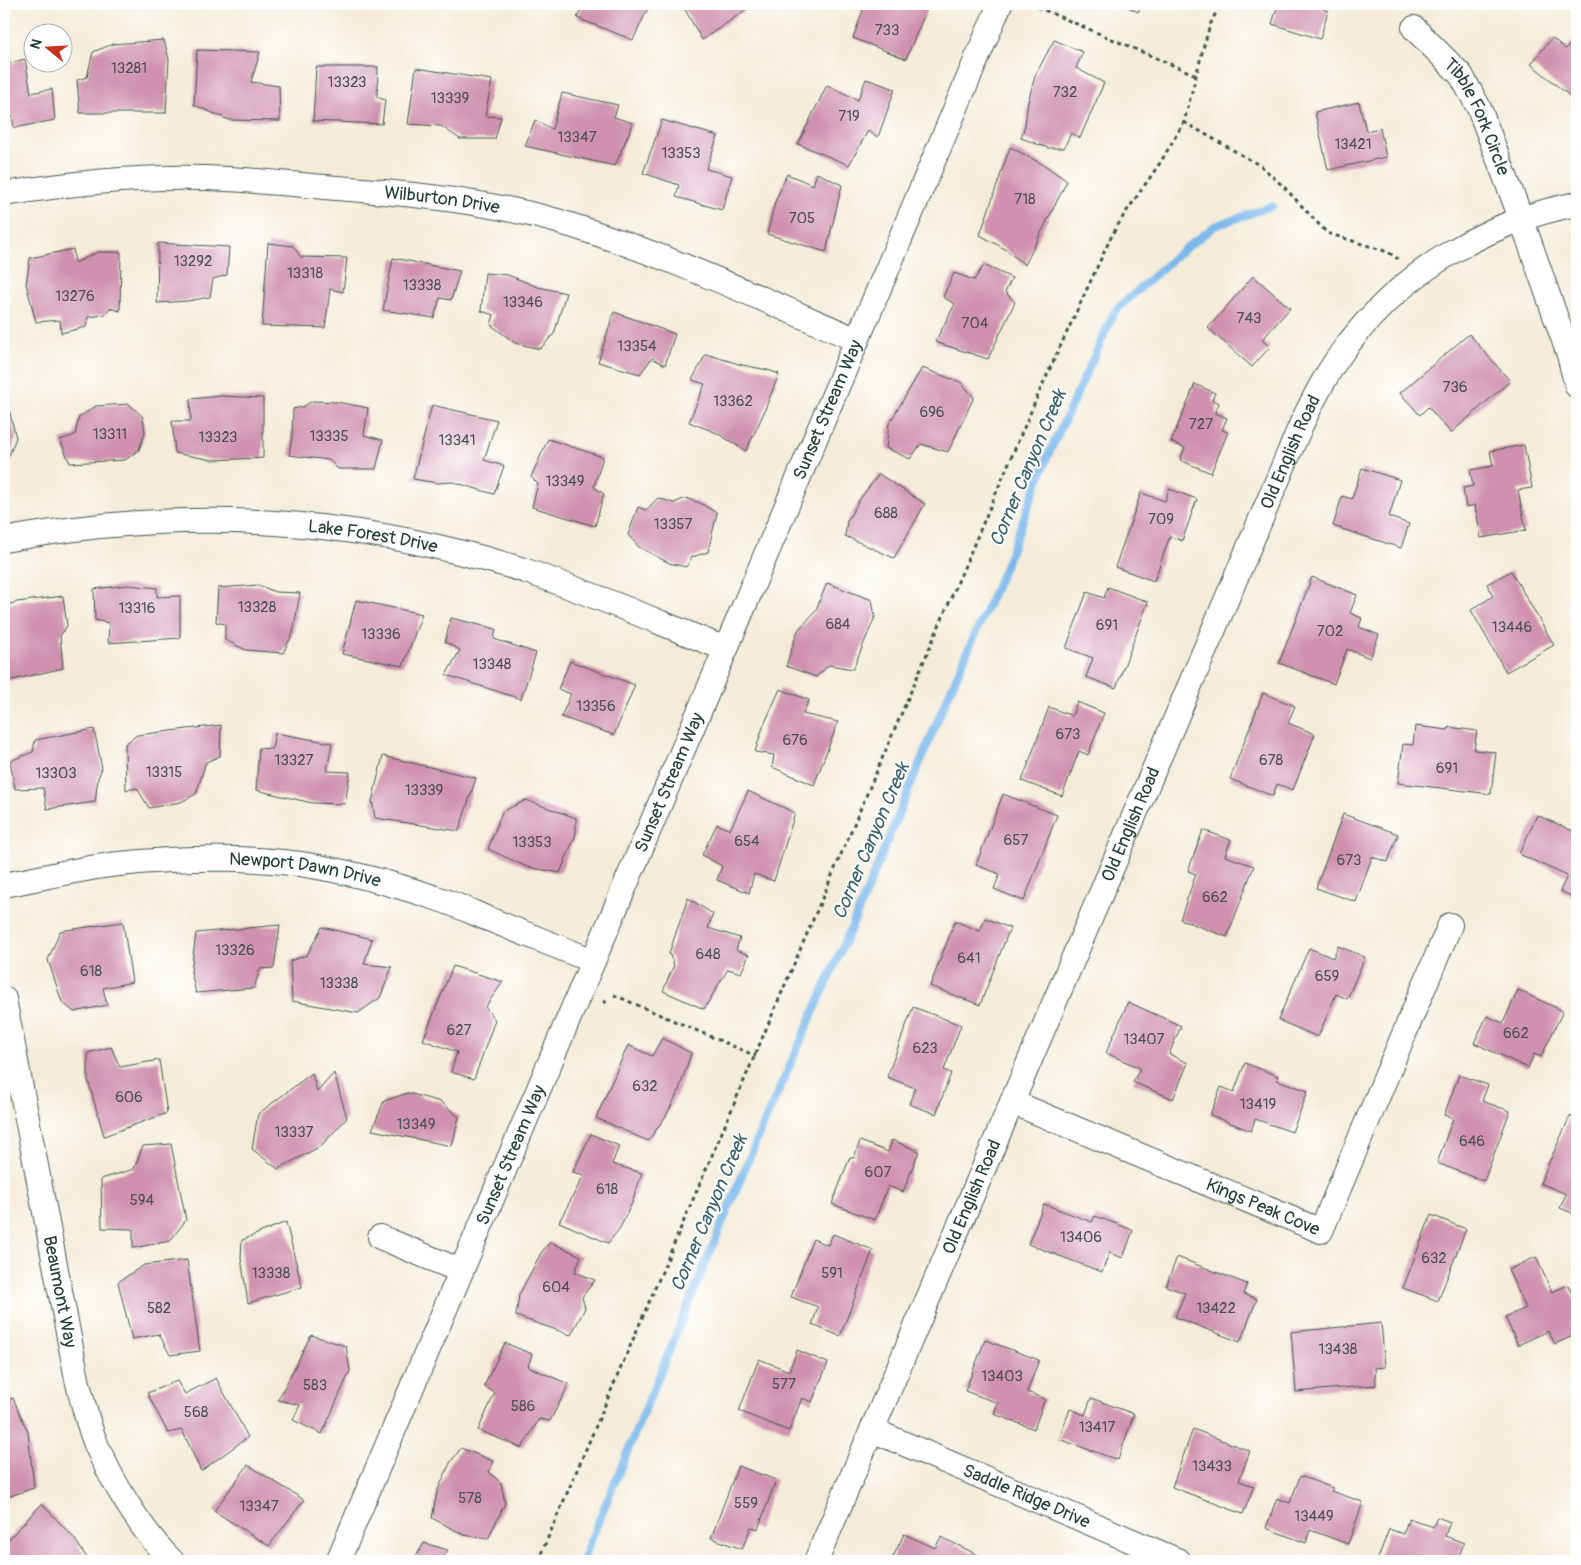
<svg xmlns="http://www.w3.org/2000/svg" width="1581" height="1565" font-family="Pangolin,sans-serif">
<rect width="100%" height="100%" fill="#fff"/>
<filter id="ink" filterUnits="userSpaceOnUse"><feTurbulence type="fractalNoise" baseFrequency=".02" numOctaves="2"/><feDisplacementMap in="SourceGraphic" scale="10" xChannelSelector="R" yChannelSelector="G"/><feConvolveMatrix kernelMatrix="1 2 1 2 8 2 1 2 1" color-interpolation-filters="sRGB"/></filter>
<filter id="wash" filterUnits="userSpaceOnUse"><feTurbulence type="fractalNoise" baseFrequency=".0096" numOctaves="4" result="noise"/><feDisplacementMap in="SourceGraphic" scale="20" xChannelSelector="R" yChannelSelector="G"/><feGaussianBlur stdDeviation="1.12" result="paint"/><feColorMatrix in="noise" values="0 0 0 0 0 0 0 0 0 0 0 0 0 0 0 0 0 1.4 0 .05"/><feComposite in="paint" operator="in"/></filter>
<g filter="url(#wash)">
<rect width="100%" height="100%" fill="#f4ecd8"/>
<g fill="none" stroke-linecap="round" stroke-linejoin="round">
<path stroke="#79b7ec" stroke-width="8" d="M 582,1561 L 758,1137 L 856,917 L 944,705 L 1004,569 L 1047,458 L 1115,311 L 1178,254 L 1215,226 L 1272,206"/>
</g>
<g id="blocks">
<path fill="#cf91ad" d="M 584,4 L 650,4 L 633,40 L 577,18 Z
M 682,4 L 754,4 L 702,40 Z
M 865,4 L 929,4 L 906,59 L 853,38 Z
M 1122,4 L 1142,4 L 1138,12 Z
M 1278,4 L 1324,4 L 1323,9 L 1328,11 L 1320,39 L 1272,24 Z
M 1577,35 L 1577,102 L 1531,64 L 1552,38 L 1566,49 Z
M 164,40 L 169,59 L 166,113 L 80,113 L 77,80 L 87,77 L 93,52 L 113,44 Z
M 1054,40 L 1083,52 L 1076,68 L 1104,83 L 1080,138 L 1071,133 L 1064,148 L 1048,148 L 1021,138 L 1025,125 L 1028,102 L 1035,76 Z
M 197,50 L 260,52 L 251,82 L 279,86 L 280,121 L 229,120 L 194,105 Z
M 25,59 L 31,93 L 52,89 L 55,120 L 14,128 L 12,116 L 4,114 L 4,65 Z
M 316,67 L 378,67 L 377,97 L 385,100 L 382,124 L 313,121 Z
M 416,68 L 492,80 L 485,116 L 501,117 L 495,139 L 460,139 L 441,126 L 408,124 Z
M 866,79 L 895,89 L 878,137 L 868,131 L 849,165 L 798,144 L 827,85 L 858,100 Z
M 562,93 L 618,105 L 614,117 L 633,123 L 615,166 L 525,146 L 535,120 L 552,129 Z
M 1359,102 L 1366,131 L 1380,128 L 1386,157 L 1328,170 L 1315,112 Z
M 662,120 L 718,136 L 706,169 L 732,176 L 722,210 L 676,197 L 679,185 L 643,173 Z
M 1010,147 L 1046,166 L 1067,181 L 1025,265 L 1005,249 L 980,235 Z
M 817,173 L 842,185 L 826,252 L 767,234 L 775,202 L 787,174 L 813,185 Z
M 158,243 L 229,247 L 227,275 L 213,279 L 210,297 L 188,301 L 157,303 Z
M 268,243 L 293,246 L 301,257 L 347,258 L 343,292 L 330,289 L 325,328 L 262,326 Z
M 73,249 L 75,263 L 98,252 L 121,252 L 120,311 L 110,308 L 104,315 L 88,317 L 86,327 L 61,333 L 60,320 L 36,322 L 26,284 L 30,258 Z
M 393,258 L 460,271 L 451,300 L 440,298 L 434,318 L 383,310 Z
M 984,265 L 1012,278 L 1005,292 L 1015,302 L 988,359 L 935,342 L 955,304 L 943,297 L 954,273 L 974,280 Z
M 485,273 L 508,275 L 538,287 L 566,293 L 554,334 L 540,349 L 515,343 L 491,325 L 494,315 L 481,311 Z
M 1253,276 L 1290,308 L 1262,340 L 1270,347 L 1252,367 L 1208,328 Z
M 614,312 L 675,334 L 665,365 L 652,358 L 640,374 L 598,362 Z
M 1469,334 L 1510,381 L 1451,433 L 1428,407 L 1420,415 L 1400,393 Z
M 706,354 L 742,365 L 768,370 L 779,374 L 762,417 L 746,451 L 717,433 L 689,422 L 705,384 L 692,380 Z
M 922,368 L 960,382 L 974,397 L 948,452 L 921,444 L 910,459 L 886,448 L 889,424 Z
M 1195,384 L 1215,393 L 1212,400 L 1219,403 L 1215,413 L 1227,418 L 1222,430 L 1228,432 L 1211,473 L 1180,460 L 1185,448 L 1171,442 Z
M 221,396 L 263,398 L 263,458 L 212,460 L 175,453 L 172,421 L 191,421 L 190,399 Z
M 4,400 L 7,401 L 16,438 L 6,463 L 4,464 Z
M 312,401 L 337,402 L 368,408 L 364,435 L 383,440 L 376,469 L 338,469 L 329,460 L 289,455 L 292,436 L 293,409 L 303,407 Z
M 129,404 L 143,417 L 145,433 L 139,450 L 125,460 L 70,463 L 60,440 L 75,435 L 79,417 L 96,406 Z
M 432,405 L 497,420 L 484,460 L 504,466 L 494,494 L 453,482 L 438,483 L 413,479 Z
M 548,439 L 603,457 L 594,487 L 604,494 L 595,526 L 532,507 L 538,484 L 531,477 Z
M 1524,445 L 1532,488 L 1518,490 L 1526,530 L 1481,538 L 1475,505 L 1466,507 L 1463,488 L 1473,486 L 1470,470 L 1493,466 L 1490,451 Z
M 1362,468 L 1400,480 L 1389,517 L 1409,524 L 1401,548 L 1333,526 L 1342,496 L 1352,499 Z
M 879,474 L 925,504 L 894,558 L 845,536 L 847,521 L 860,499 Z
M 1169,489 L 1197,499 L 1182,541 L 1170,536 L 1154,581 L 1115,567 L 1141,493 L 1165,501 Z
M 658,498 L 674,503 L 686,498 L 700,503 L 717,513 L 708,552 L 692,557 L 686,567 L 669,563 L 639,547 L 628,535 L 638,507 L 646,510 Z
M 1511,571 L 1554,645 L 1506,672 L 1471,610 L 1493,596 L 1487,584 Z
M 1312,577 L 1357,595 L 1350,613 L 1362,618 L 1359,627 L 1379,635 L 1370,658 L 1347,649 L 1334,684 L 1279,663 Z
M 827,583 L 872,600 L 875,617 L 853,669 L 829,665 L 816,677 L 786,666 L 798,630 L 815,612 Z
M 128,585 L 157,588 L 157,597 L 180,596 L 180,638 L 108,643 L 109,623 L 95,620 L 94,589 Z
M 258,585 L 275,592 L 300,593 L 293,633 L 283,653 L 246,650 L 225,640 L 225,624 L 216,622 L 218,588 Z
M 1108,587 L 1148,602 L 1116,688 L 1086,677 L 1093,658 L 1066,648 L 1087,592 L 1104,598 Z
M 63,596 L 67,626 L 60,636 L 63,668 L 4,682 L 4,606 L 17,602 Z
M 356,600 L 422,614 L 403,666 L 342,654 Z
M 451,618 L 496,629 L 494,639 L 536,653 L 521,699 L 446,675 L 460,650 L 445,642 Z
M 570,661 L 635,685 L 614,735 L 561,717 L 571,694 L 558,689 Z
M 780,689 L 809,700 L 803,714 L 838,722 L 814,785 L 772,767 L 774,755 L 755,752 L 763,727 Z
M 1263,693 L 1295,706 L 1288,723 L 1315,734 L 1293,790 L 1277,784 L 1273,796 L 1230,779 Z
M 1077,702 L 1104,713 L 1088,755 L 1079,751 L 1062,796 L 1022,781 L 1049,707 L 1072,716 Z
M 221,725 L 220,756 L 206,762 L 196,794 L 181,802 L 149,808 L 137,788 L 126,790 L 125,744 L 137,735 Z
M 1415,726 L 1448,730 L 1449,727 L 1477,731 L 1474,750 L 1496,752 L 1491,794 L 1398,783 L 1403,744 L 1413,745 Z
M 94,729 L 102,768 L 98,778 L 95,802 L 47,809 L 43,788 L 15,789 L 10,761 L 33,752 L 35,740 Z
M 275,733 L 332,743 L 327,771 L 350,772 L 345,804 L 312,803 L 256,790 L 259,748 L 272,749 Z
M 383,756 L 476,778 L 459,831 L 375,818 L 372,801 Z
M 748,791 L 795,813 L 774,881 L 754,874 L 749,893 L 717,880 L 722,866 L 702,855 L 717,824 L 730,830 Z
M 1003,794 L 1057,815 L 1024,901 L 994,889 L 1000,874 L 976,865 Z
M 526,800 L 576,818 L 576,834 L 560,873 L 527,867 L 488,849 L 502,812 Z
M 1343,814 L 1398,834 L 1388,862 L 1372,857 L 1356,902 L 1316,888 Z
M 1537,815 L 1577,833 L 1577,899 L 1560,891 L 1567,876 L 1519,854 Z
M 1203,830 L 1231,840 L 1225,856 L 1254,866 L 1227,937 L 1180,919 L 1196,874 L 1188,871 Z
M 688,898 L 713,914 L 708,928 L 740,938 L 736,950 L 749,955 L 741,973 L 728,969 L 704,1009 L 663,991 L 674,965 L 669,953 Z
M 985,918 L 1010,928 L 980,1005 L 930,986 L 955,921 L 980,931 Z
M 123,922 L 132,982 L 103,988 L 107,1005 L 74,1012 L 62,1002 L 48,960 L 60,931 Z
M 280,925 L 274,968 L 260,969 L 254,988 L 196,993 L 191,972 L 196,933 Z
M 322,927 L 372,939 L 364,964 L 392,967 L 380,998 L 358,1013 L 292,1001 L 290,961 L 307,955 Z
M 1338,946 L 1365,957 L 1347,999 L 1336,994 L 1318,1037 L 1278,1020 L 1309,948 L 1333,958 Z
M 453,966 L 503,982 L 485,1007 L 495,1020 L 474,1079 L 451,1072 L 457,1052 L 423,1040 Z
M 1518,990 L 1563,1011 L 1541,1057 L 1534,1054 L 1528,1068 L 1474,1043 L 1487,1016 L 1503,1023 Z
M 1128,1002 L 1181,1026 L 1169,1054 L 1188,1063 L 1173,1099 L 1133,1082 L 1140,1068 L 1106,1053 Z
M 913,1007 L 961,1025 L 944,1070 L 951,1073 L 936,1114 L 909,1104 L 915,1088 L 887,1077 Z
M 662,1038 L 691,1053 L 679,1090 L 666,1116 L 648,1141 L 596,1118 L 628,1045 L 652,1056 Z
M 111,1047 L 120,1067 L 159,1060 L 167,1113 L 104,1136 L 88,1080 L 88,1053 Z
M 1245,1063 L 1278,1076 L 1277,1080 L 1308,1091 L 1292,1132 L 1255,1119 L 1251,1131 L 1210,1115 L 1221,1087 L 1234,1092 Z
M 312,1073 L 317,1092 L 334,1073 L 347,1118 L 321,1146 L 278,1169 L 252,1149 L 258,1114 Z
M 1459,1075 L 1488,1085 L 1482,1101 L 1510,1111 L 1484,1181 L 1437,1163 L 1453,1118 L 1444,1115 Z
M 408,1093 L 441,1102 L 459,1117 L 452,1146 L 372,1130 L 384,1101 Z
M 1570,1116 L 1577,1119 L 1577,1215 L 1560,1208 L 1566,1194 L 1540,1183 Z
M 591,1134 L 619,1146 L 612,1164 L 642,1173 L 632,1203 L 620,1228 L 608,1243 L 559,1222 L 584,1175 L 573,1172 Z
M 892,1140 L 919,1151 L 903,1192 L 888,1186 L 875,1220 L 832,1204 L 850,1157 L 854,1158 L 860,1141 L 888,1152 Z
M 171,1144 L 186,1220 L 170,1241 L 133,1248 L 133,1229 L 102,1228 L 101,1179 L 134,1169 L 143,1146 Z
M 1044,1204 L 1092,1222 L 1095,1216 L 1133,1230 L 1123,1258 L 1109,1253 L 1102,1272 L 1028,1244 Z
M 1431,1215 L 1466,1229 L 1438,1301 L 1403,1288 Z
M 286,1222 L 302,1287 L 248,1303 L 241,1258 L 242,1240 Z
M 833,1234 L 873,1250 L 840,1336 L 812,1325 L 818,1307 L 791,1297 L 813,1239 L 828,1245 Z
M 550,1242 L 581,1256 L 575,1272 L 595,1280 L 582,1297 L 585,1308 L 571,1335 L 516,1316 L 519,1295 L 541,1253 Z
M 1177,1257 L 1247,1284 L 1243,1294 L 1257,1299 L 1240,1342 L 1175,1317 L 1185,1293 L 1166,1286 Z
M 1536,1257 L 1552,1292 L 1568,1285 L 1577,1305 L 1577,1334 L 1555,1344 L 1548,1331 L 1518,1345 L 1505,1317 L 1526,1308 L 1508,1270 Z
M 187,1260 L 200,1351 L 170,1355 L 159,1334 L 132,1339 L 118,1282 L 144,1265 Z
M 1381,1323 L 1385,1367 L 1375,1368 L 1376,1385 L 1296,1392 L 1291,1332 Z
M 311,1335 L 346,1346 L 350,1371 L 322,1434 L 293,1420 L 300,1405 L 278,1400 Z
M 985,1340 L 1039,1360 L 1027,1392 L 1045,1399 L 1034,1429 L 994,1414 L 998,1403 L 965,1391 Z
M 505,1343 L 532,1354 L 528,1367 L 569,1384 L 550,1421 L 539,1419 L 522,1448 L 478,1430 L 495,1393 L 484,1386 Z
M 797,1350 L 828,1363 L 812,1402 L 802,1398 L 789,1431 L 739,1411 L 759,1359 L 789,1371 Z
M 216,1378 L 248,1437 L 201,1471 L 182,1430 L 168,1433 L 147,1393 L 177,1381 L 185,1394 Z
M 13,1398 L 28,1432 L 34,1488 L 4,1498 L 4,1402 Z
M 1091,1398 L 1134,1414 L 1118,1460 L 1059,1439 L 1070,1409 L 1085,1415 Z
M 1193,1429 L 1250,1451 L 1239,1481 L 1254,1486 L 1243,1514 L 1172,1487 Z
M 461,1448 L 493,1461 L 489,1472 L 501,1483 L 505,1503 L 488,1539 L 464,1535 L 432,1518 L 437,1492 L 450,1463 Z
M 248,1465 L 304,1500 L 269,1546 L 214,1511 Z
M 738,1466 L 776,1480 L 758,1529 L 751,1527 L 742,1549 L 711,1538 Z
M 1300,1476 L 1333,1488 L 1331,1491 L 1363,1502 L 1348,1544 L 1310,1530 L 1306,1543 L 1266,1528 L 1277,1498 L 1290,1503 Z
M 42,1504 L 74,1538 L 89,1561 L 4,1561 L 4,1544 Z
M 1437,1517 L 1450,1522 L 1445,1536 L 1464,1543 L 1457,1561 L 1377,1561 L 1389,1529 L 1403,1534 L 1409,1518 L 1433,1527 Z
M 904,1534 L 935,1548 L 941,1537 L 980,1556 L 978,1561 L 891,1561 Z
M 424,1543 L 448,1550 L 441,1561 L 413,1561 Z"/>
</g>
</g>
<g filter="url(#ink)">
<use href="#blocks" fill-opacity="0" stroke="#3f574d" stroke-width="1"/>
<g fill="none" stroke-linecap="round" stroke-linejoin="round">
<g stroke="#3f574d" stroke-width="26">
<g id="minor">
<path id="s1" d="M 1414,28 L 1461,75 L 1479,108 L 1521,218 L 1569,355 L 1577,386"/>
<path id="s2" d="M 4,194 C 71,183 138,176 206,178 C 246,179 286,184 325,187 C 403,193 482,200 557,221 C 658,251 760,298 857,340"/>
<path id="s3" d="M 4,540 C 148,513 295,514 438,547 C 468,554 499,562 529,572 C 596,595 660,623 726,649"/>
<path id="s4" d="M 4,885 C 42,878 80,868 119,864 C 179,858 240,856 300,864 C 347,871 394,884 439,899 C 457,905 474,913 491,920 C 525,934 559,947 593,961"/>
<path id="s5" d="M 4,999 L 77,1379 C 82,1400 87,1421 95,1442 C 111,1480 142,1532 172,1561"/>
<path id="s6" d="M 1012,1102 L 1321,1231 L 1450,925"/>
<path d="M 380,1237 L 461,1271"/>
<path id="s7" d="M 872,1430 L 1179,1561"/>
<path id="s8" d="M 338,1561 L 1000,4"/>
<path id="s9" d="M 816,1561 L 1301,425 C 1315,396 1329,368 1349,343 C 1404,271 1488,221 1577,204"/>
</g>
</g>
<path stroke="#3f574d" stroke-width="3" stroke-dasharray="4 4" stroke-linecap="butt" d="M 1030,4 L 1196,75
M 1184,122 L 1261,166 L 1285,188 L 1327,233 L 1388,252 L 1398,259
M 614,995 L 756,1056
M 603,1001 L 610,1004
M 538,1561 L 1041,388 L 1112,235 L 1124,215 L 1160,163 L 1184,122 L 1203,49 L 1210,25 L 1220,4"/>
<use href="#minor" stroke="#fff" stroke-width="24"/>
</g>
</g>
<g text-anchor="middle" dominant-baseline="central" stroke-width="4" stroke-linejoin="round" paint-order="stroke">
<g font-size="15" fill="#4b5252">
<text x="887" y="30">733</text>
<text x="129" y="68">13281</text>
<text x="347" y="82">13323</text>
<text x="1065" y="92">732</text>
<text x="450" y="98">13339</text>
<text x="849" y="116">719</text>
<text x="577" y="137">13347</text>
<text x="1353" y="144">13421</text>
<text x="681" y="153">13353</text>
<text x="1025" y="199">718</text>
<text x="802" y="218">705</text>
<text x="193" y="261">13292</text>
<text x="305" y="273">13318</text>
<text x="422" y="285">13338</text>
<text x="75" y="296">13276</text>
<text x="523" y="302">13346</text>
<text x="1249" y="318">743</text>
<text x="975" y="323">704</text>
<text x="637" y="346">13354</text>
<text x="1455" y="387">736</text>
<text x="733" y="401">13362</text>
<text x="932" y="412">696</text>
<text x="1201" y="424">727</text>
<text x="110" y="434">13311</text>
<text x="329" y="436">13335</text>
<text x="218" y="437">13323</text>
<text x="457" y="440">13341</text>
<text x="565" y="481">13349</text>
<text x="886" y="513">688</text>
<text x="1161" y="519">709</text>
<text x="673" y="524">13357</text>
<text x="257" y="607">13328</text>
<text x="137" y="608">13316</text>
<text x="838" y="624">684</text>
<text x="1107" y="625">691</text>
<text x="1512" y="627">13446</text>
<text x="1330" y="631">702</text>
<text x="381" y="634">13336</text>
<text x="492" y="664">13348</text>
<text x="596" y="706">13356</text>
<text x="1068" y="734">673</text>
<text x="795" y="740">676</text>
<text x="294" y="760">13327</text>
<text x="1271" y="760">678</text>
<text x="1447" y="768">691</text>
<text x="164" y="772">13315</text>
<text x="56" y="773">13303</text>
<text x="424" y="790">13339</text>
<text x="1016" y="840">657</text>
<text x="747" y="841">654</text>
<text x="532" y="842">13353</text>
<text x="1349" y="860">673</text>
<text x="1215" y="897">662</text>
<text x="235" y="950">13326</text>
<text x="708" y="954">648</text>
<text x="969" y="958">641</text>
<text x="91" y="971">618</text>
<text x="1327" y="976">659</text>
<text x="339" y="983">13338</text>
<text x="459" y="1030">627</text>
<text x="1516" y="1033">662</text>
<text x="1144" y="1039">13407</text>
<text x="925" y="1048">623</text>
<text x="645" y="1086">632</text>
<text x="129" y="1097">606</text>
<text x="1258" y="1104">13419</text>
<text x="416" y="1124">13349</text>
<text x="294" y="1132">13337</text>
<text x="1472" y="1141">646</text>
<text x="878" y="1172">607</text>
<text x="607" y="1189">618</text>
<text x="142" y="1200">594</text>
<text x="1081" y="1237">13406</text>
<text x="1434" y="1258">632</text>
<text x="271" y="1273">13338</text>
<text x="832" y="1273">591</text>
<text x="556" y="1287">604</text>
<text x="159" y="1308">582</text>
<text x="1216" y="1308">13422</text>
<text x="1338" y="1349">13438</text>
<text x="1002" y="1376">13403</text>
<text x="784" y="1384">577</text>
<text x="315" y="1385">583</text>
<text x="523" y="1406">586</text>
<text x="196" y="1412">568</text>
<text x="1097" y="1427">13417</text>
<text x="1212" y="1466">13433</text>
<text x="470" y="1498">578</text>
<text x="746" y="1503">559</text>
<text x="259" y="1506">13347</text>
<text x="1314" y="1516">13449</text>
</g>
<g font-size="18" fill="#1f3d34" stroke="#fff">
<text stroke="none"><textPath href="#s1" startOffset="111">Tibble Fork Circle</textPath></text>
<text stroke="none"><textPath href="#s2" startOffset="440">Wilburton Drive</textPath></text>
<text stroke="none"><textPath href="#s8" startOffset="1251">Sunset Stream Way</textPath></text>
<text stroke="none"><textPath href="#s9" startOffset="1206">Old English Road</textPath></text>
<text stroke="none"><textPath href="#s3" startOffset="371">Lake Forest Drive</textPath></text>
<text stroke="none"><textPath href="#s8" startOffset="846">Sunset Stream Way</textPath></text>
<text stroke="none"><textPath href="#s9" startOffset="801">Old English Road</textPath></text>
<text stroke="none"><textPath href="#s4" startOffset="304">Newport Dawn Drive</textPath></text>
<text stroke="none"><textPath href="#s8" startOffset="441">Sunset Stream Way</textPath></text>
<text stroke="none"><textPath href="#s9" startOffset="396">Old English Road</textPath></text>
<text stroke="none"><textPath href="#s6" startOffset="272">Kings Peak Cove</textPath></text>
<text stroke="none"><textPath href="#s5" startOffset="298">Beaumont Way</textPath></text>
<text stroke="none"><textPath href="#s7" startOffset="168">Saddle Ridge Drive</textPath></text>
</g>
<g font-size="19" font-style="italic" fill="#3a626b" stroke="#fff">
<text transform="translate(1028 468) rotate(-67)">Corner Canyon Creek</text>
<text transform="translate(871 841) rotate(-67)">Corner Canyon Creek</text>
<text transform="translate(709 1213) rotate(-67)">Corner Canyon Creek</text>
</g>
</g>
<rect width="1581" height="1565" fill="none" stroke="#fff" stroke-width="20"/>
<g transform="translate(48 48) rotate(288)"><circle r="24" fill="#ffffff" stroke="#a5b1ae"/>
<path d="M0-4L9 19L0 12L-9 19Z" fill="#c8321e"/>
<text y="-8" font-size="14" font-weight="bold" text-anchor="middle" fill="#1f3d34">N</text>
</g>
</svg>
